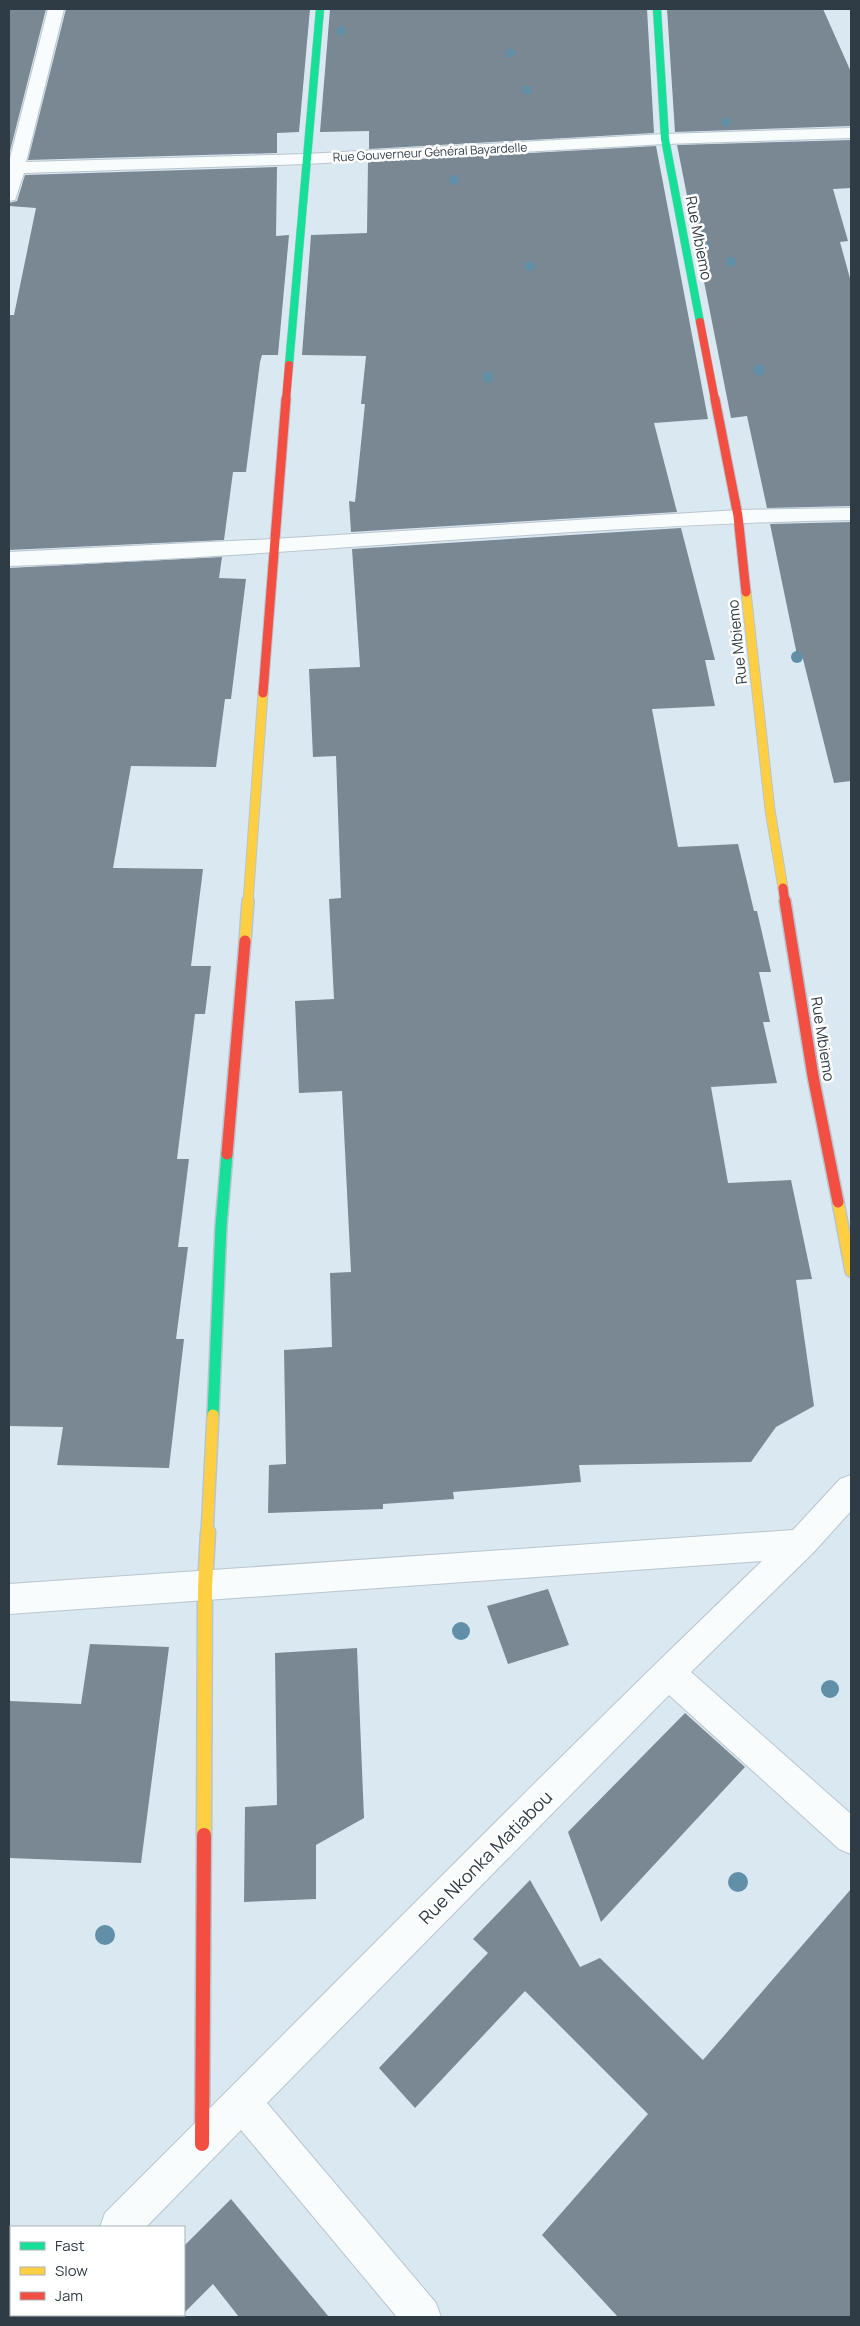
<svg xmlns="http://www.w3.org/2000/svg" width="860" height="2326" font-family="Manrope,sans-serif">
<rect width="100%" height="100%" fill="#dae8f2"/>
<path fill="#798892" d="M 9,9 L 46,9 L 9,155 Z
M 66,9 L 310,9 L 299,132 L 277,133 L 277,153 L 28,160 Z
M 330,9 L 647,9 L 654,133 L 369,149 L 369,131 L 320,132 Z
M 667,9 L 823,9 L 851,72 L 851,126 L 675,132 Z
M 851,140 L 851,188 L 833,189 L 848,241 L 840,242 L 851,282 L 851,506 L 767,508 L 747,416 L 731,418 L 677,145 Z
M 656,146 L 708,419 L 654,423 L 677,512 L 351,532 L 349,501 L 355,502 L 365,404 L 361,404 L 366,356 L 302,355 L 311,235 L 367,233 L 368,162 Z
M 277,167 L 276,236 L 289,235 L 278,355 L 262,355 L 260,362 L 246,472 L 233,472 L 224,540 L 9,550 L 9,315 L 14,315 L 36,208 L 9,206 L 9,203 L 17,201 L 25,175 Z
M 851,522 L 851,781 L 834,783 L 802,655 L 797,655 L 770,524 Z
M 681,528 L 715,660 L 705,660 L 715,706 L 652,709 L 678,847 L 738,844 L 754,911 L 757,911 L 771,972 L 759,972 L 770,1022 L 763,1022 L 777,1083 L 711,1087 L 728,1183 L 791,1180 L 812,1279 L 796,1280 L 814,1406 L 776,1427 L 751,1462 L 579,1465 L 581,1482 L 453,1492 L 454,1499 L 383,1504 L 383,1509 L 268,1513 L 269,1465 L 286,1464 L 284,1350 L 332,1347 L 330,1273 L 351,1272 L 342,1091 L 299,1093 L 295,1001 L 334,999 L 329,899 L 341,898 L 336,756 L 313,757 L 309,669 L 360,667 L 352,549 Z
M 222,557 L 219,578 L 246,579 L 231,699 L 225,699 L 216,767 L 131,766 L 113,868 L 203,869 L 191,966 L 211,966 L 205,1014 L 195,1014 L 177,1159 L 189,1159 L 178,1247 L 188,1247 L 176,1339 L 184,1339 L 169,1468 L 57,1465 L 63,1427 L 9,1426 L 9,568 Z
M 548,1589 L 569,1645 L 508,1664 L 487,1606 Z
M 90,1644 L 169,1647 L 141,1863 L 9,1858 L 9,1701 L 81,1704 Z
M 357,1648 L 364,1818 L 316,1845 L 316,1899 L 244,1902 L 245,1807 L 277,1805 L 275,1653 Z
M 685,1713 L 745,1767 L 601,1922 L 568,1832 Z
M 530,1880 L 580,1967 L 600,1958 L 703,2060 L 851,1889 L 851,2317 L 618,2317 L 542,2235 L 648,2114 L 525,1991 L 415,2108 L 379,2068 L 488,1953 L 473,1939 Z
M 231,2199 L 329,2317 L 239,2317 L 213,2284 L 184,2313 L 184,2246 Z"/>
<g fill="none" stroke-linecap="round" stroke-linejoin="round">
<g stroke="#b9c5ce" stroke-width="2">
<path id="street" d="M 48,9 L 64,9 L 26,162 L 306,154 L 665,134 L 851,128 L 851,138 L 665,144 L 306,164 L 24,173 L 15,200 L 9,201 L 9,162 Z
M 851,508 L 851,520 C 570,525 290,557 9,566 L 9,552 L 273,539 L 738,510 Z
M 851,1475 L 851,1511 L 812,1554 L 691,1672 L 851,1814 L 851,1854 L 839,1849 L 669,1695 L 267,2103 L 436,2303 L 441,2317 L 397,2317 L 241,2130 L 146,2227 L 100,2227 L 105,2213 C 323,1996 539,1775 762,1561 L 9,1614 L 9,1584 L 793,1530 L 840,1479 Z
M 11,2315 L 53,2315 L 52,2317 L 11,2317 Z"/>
</g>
<g stroke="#b9c5ce" stroke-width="9">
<path id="fast-far1" d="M 657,9 L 665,139 L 700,322
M 289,365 L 320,9"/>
</g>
<g stroke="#b9c5ce" stroke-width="14">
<path id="fast" d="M 213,1415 L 221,1226 L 227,1154"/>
</g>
<g stroke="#b9c5ce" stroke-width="11">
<path id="slow-far2" d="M 746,592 L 770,810 L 783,888
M 248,903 L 263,693"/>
</g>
<g stroke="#b9c5ce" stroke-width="14">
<path id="slow-far1" d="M 245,941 L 248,901
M 838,1202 L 851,1271
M 207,1534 L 213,1415"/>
</g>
<g stroke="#b9c5ce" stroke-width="17">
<path id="slow" d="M 204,1835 L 205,1587 L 208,1532"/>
</g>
<g stroke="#b9c5ce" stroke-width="9">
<path id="jam-far3" d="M 700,322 L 715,400
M 286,400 L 289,365"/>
</g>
<g stroke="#b9c5ce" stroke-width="11">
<path id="jam-far2" d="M 715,399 L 738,516 L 746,592
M 263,693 L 286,399
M 783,888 L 785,903"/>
</g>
<g stroke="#b9c5ce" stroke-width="14">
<path id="jam-far1" d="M 785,901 L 813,1076 L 838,1202
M 227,1154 L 245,941"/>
</g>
<g stroke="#b9c5ce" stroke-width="17">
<path id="jam" d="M 202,2144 L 204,1835"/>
</g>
<use href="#street" fill="#f9fcfd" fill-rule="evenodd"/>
<use href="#fast-far1" stroke="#16e098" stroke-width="8"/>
<use href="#fast" stroke="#16e098" stroke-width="11"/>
<use href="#slow-far2" stroke="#ffcf43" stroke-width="9"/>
<use href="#slow-far1" stroke="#ffcf43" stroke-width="11"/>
<use href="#slow" stroke="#ffcf43" stroke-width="14"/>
<use href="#jam-far3" stroke="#f24e42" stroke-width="8"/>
<use href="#jam-far2" stroke="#f24e42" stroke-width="9"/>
<use href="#jam-far1" stroke="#f24e42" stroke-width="11"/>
<use href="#jam" stroke="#f24e42" stroke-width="14"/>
</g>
<g fill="#628fa8">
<circle cx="341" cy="31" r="4.5"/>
<circle cx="510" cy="53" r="4.5"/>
<circle cx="527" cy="90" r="4.5"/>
<circle cx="726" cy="122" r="4.5"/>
<circle cx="454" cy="180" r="5"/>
<circle cx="705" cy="247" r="5"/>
<circle cx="731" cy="262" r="5"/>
<circle cx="530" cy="266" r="5"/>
<circle cx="759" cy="370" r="5.5"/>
<circle cx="488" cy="377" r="5.5"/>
<circle cx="797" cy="657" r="6"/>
<circle cx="461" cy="1631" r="9"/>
<circle cx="830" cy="1689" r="9"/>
<circle cx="738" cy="1882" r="10"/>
<circle cx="105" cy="1935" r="10"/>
</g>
<g text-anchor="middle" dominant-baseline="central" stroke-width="5" stroke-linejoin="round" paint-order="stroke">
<g font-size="12" fill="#2f3c46" stroke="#fff">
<text transform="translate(430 152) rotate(-3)">Rue Gouverneur Général Bayardelle</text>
</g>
<g font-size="15" fill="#2f3c46" stroke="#fff">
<text transform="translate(699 238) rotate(79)">Rue Mbiemo</text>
<text transform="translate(737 642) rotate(-96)">Rue Mbiemo</text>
<text transform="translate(823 1039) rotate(81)">Rue Mbiemo</text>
</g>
<g font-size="18" fill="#2f3c46" stroke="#fff">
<text transform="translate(485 1857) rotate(-45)">Rue Nkonka Matiabou</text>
</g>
</g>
<rect width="860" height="2326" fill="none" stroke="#2f3c46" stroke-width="20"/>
<rect x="10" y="2226" width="175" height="90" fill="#ffffff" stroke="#acb1b5"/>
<rect x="20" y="2242" width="25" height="8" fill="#16e098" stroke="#acb1b5"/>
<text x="55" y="2251" font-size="15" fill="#2f3c46">Fast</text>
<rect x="20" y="2267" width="25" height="8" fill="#ffcf43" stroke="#acb1b5"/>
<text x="55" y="2276" font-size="15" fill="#2f3c46">Slow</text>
<rect x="20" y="2292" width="25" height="8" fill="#f24e42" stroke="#acb1b5"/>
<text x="55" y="2301" font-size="15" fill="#2f3c46">Jam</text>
</svg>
